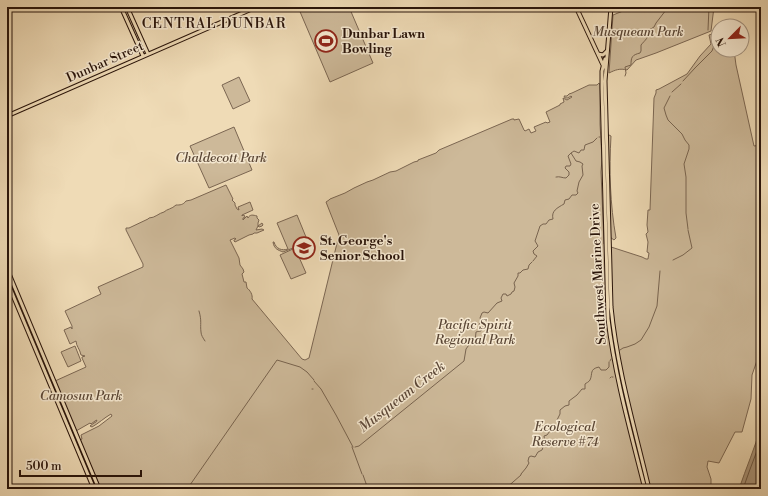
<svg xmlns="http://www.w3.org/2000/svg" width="768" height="496" font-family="'Libre Bodoni',serif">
<rect width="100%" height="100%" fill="#efdbb6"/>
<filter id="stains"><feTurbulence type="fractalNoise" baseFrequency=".005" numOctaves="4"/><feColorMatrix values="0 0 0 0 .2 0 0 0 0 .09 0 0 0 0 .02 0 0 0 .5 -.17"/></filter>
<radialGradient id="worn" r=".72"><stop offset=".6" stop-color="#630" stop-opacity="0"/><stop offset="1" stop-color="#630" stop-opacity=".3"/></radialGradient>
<path fill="#cdb999" stroke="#7b6652" d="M 298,7 L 349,7 L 373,63 L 330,82 Z
M 633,7 L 714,7 L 711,31 L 656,53 L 639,59 L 636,60 L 627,70 C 620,68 615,70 609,73 L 613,15 Z
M 718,32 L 718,50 L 734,50 L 736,65 L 754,146 L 761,145 L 761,349 L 752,375 L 751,399 L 742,432 L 735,432 L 719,463 L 708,461 L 707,467 L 711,479 L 711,489 L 101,489 L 80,440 L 82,439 L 81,435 L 99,426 L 112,416 L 111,414 C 104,418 99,423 92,427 L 90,426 L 94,423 L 96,422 L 97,420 L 95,421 L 91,424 L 90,423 L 76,431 L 55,381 L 86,367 L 82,358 L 82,357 L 85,356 L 81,355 C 80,349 76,346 76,341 L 70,344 L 64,330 L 71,327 L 72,329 L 72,326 L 65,311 L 101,294 L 98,287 L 143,267 L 143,264 L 126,230 L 126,228 L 129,228 L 148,219 L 149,218 C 155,218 159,213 164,212 C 167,209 172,209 176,205 C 180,205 183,205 186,201 L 191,200 L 226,185 L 233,199 L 232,200 L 235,203 L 235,205 L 237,209 L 239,210 L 238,207 L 250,202 L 253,210 L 242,215 L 242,216 L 243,215 L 245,216 L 244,218 L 243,218 L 243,220 L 247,216 L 248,218 C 250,214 253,215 257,216 L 257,218 L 259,220 L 258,223 L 258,226 L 262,223 L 263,225 L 262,226 L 259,227 L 258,226 L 256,230 L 262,229 L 264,230 L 257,233 L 254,233 L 253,234 L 249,235 L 235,242 L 234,241 L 234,240 L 236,239 L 235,238 L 230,240 L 239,258 L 240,265 L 243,269 L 244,272 L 242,274 L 244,282 L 246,282 L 247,288 C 250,290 253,295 252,299 L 302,359 L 305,360 L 309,358 L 339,235 L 326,202 L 329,200 L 330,199 L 345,193 L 354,188 L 367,182 L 373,180 L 390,172 L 396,171 L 414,162 L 418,161 L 418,160 L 436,153 L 439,150 L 512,119 L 514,119 L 514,120 L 519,119 L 524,130 L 525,131 L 529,129 L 531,133 L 536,131 L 534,127 L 546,122 L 547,123 L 550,122 L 546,112 L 560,105 L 560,104 L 564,102 L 563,98 L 567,100 L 572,97 L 571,96 L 568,98 L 565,98 L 564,96 L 567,96 L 569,94 L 572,93 L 589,85 L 597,85 L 599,83 L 600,85 L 600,124 L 602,159 L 601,172 L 604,244 L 607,245 L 608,243 L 608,246 L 642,257 L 646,259 L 648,259 L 649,253 L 647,252 L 648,242 L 646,234 L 648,232 L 647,225 L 648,210 L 650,210 L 654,98 L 656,93 L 656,90 L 659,89 L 687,74 L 700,56 L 711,44 L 709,35 Z
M 239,77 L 250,101 L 233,109 L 222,85 Z
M 234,127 L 252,170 L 209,188 L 190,146 Z
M 608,135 L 609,135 L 611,136 C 609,170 610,204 616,238 L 614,240 L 610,237 Z
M 297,215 L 308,242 L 283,252 C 278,250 274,249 273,242 L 274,242 C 276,249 282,251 288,249 L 277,223 Z
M 295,248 L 306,273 L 291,279 L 280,255 Z
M 75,346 L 81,361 L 68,367 L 61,352 Z"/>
<path fill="#ac977c" stroke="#78634e" d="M 761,426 L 761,489 L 739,489 C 746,468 755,448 761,426 Z"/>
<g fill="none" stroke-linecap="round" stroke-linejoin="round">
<path stroke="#6a5643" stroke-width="1" d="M 743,489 L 749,472 L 761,440"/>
<path stroke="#78634e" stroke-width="1" d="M 708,30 L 709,7
M 625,76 L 626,73 L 625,67 L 631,65 C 631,57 632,55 640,53 L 641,51 L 641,45 C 645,40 649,38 649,30 L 654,27 L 656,23 L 666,10 L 669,9 L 676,8 L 677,7
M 683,81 L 695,68 L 712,51 L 715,43 L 712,35
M 672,92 L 681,84
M 670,96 L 664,108 L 666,115 L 668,120 L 682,134 L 685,140 L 689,145 L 689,149 L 684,164 L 686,177 L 686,213 L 688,229
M 599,137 L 600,137
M 556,177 C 560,176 562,178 566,178 L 569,175 L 569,172 L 565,168 L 566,166 L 570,166 L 571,164 L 568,156 L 571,153
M 673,260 L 683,255 L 692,248 L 688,230
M 533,261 L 537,256 L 534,254 L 533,251 L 538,246 L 535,241 L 540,226 L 543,224 L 546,224 L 549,220 L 553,219 C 551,211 557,208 564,204 L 565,200 L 569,199 L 572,195 L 576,195 L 578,193 L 577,191 L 579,182 L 583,175 L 582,166 L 583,164 L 580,162 L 576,161 L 571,153 L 574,151 L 579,153 L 581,150 L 584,150 L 585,145 L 593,142 L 597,138
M 199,311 C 202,321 200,324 201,332 C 201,335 203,338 205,341
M 620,350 L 623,348 L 627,347 L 635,344 L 641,340 L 649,327 L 657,306 L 660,271
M 610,361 L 611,359
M 612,377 L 613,377
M 610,378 L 611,377
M 314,381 L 321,389 L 336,415 L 353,447
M 312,389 L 313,389
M 352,447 L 362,474
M 355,447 L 359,446 L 464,361 L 466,349 L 471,342 L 475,342 L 476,332 C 478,331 482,332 482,329 L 479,324 L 482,322 L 480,318 L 482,313 L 484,312 L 488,313 L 497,303 L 502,301 L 501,298 L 503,294 L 506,294 L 507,296 L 511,294 L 512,292 L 514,291 L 515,287 L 514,283 L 518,276 L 518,273 L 520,273 L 523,270 L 528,269 L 529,265 L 532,262
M 363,475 L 368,489
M 190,485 L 277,360 L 300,367 L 307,372 L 314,380
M 505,489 L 521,475 L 521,474 L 526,468 L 529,463 L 528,461 L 529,457 L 531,456 L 535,457 L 538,452 L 542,450 L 545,442 L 544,436 L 547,435 L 550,431 L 553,432 L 557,427 L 560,426 L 560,424 L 557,420 L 560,414 L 560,410 L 565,406 L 569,405 L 569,401 L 577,395 L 582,389 L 585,389 L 585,384 C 586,383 589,382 590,380 C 593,374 589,369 599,367 L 601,370 L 606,370 L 609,367 L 609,362"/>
<g stroke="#29140a" stroke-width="5">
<path id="major" d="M 121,7 L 143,56
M 127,7 L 148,54
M 576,7 L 604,67
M 611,7 L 605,81 L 611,307 C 617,369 635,429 649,489
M 598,54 L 603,55 L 607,51
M 605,59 L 602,71 L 602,88 L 608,319 C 615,377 631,433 645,489
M 7,116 L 256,7
M 7,269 L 99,489
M 7,281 L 94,489"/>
</g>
<use href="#major" stroke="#efdbb6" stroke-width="3"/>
</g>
<defs>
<g id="stadium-ring" transform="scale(1.15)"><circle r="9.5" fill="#f5e8d0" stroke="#8f2418" stroke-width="1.5"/><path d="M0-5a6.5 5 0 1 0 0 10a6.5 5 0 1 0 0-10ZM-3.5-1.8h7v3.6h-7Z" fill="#8f2418"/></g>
<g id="school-ring" transform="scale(1.15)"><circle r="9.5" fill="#f5e8d0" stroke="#8f2418" stroke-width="1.5"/><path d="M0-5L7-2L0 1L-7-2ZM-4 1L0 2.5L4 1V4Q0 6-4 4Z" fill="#8f2418"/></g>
</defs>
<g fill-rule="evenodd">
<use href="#stadium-ring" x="326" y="41"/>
<use href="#school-ring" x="304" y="248"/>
</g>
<g text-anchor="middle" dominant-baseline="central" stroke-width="3" stroke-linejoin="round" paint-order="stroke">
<g font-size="13" font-style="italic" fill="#5a4635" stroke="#f5e8d0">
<text x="638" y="32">Musqueam Park</text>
<text x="221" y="158">Chaldecott Park</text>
<text x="475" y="325">Pacific Spirit<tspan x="475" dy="15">Regional Park</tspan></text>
<text x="81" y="396">Camosun Park</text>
<text x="565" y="427">Ecological<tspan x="565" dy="15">Reserve #74</tspan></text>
</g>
<g font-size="13" font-weight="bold" fill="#29140a" stroke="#f5e8d0" text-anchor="start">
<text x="342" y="34">Dunbar Lawn<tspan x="342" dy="15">Bowling</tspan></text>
<text x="320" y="241">St. George's<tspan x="320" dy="15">Senior School</tspan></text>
</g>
<g font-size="13" fill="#29140a" stroke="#f5e8d0">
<text transform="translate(105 62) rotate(-24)">Dunbar Street</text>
<text transform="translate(598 274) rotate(-93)">Southwest Marine Drive</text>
</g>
<g font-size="14" letter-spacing="1" fill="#29140a" stroke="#f5e8d0">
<text x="214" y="24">CENTRAL DUNBAR</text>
</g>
<g font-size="14" font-style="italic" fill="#5d4838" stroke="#f5e8d0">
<text transform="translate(402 397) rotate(-38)">Musqueam Creek</text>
</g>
</g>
<rect width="768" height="496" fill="none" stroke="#efdbb6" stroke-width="24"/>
<rect x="8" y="8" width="752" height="480" fill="none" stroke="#29140a" stroke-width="2"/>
<rect x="12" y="12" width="744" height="472" fill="none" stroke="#29140a"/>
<g transform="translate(730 38) rotate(246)"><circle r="19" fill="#f5e8d0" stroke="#a39381"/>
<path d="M0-3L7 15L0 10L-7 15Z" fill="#8f2418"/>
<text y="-6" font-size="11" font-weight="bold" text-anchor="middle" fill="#29140a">N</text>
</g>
<path d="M20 470v6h121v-6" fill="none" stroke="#29140a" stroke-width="2"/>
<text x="26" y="470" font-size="12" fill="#29140a" stroke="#f5e8d0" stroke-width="3" paint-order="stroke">500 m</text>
<rect width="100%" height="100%" filter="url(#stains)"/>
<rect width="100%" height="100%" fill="url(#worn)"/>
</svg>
